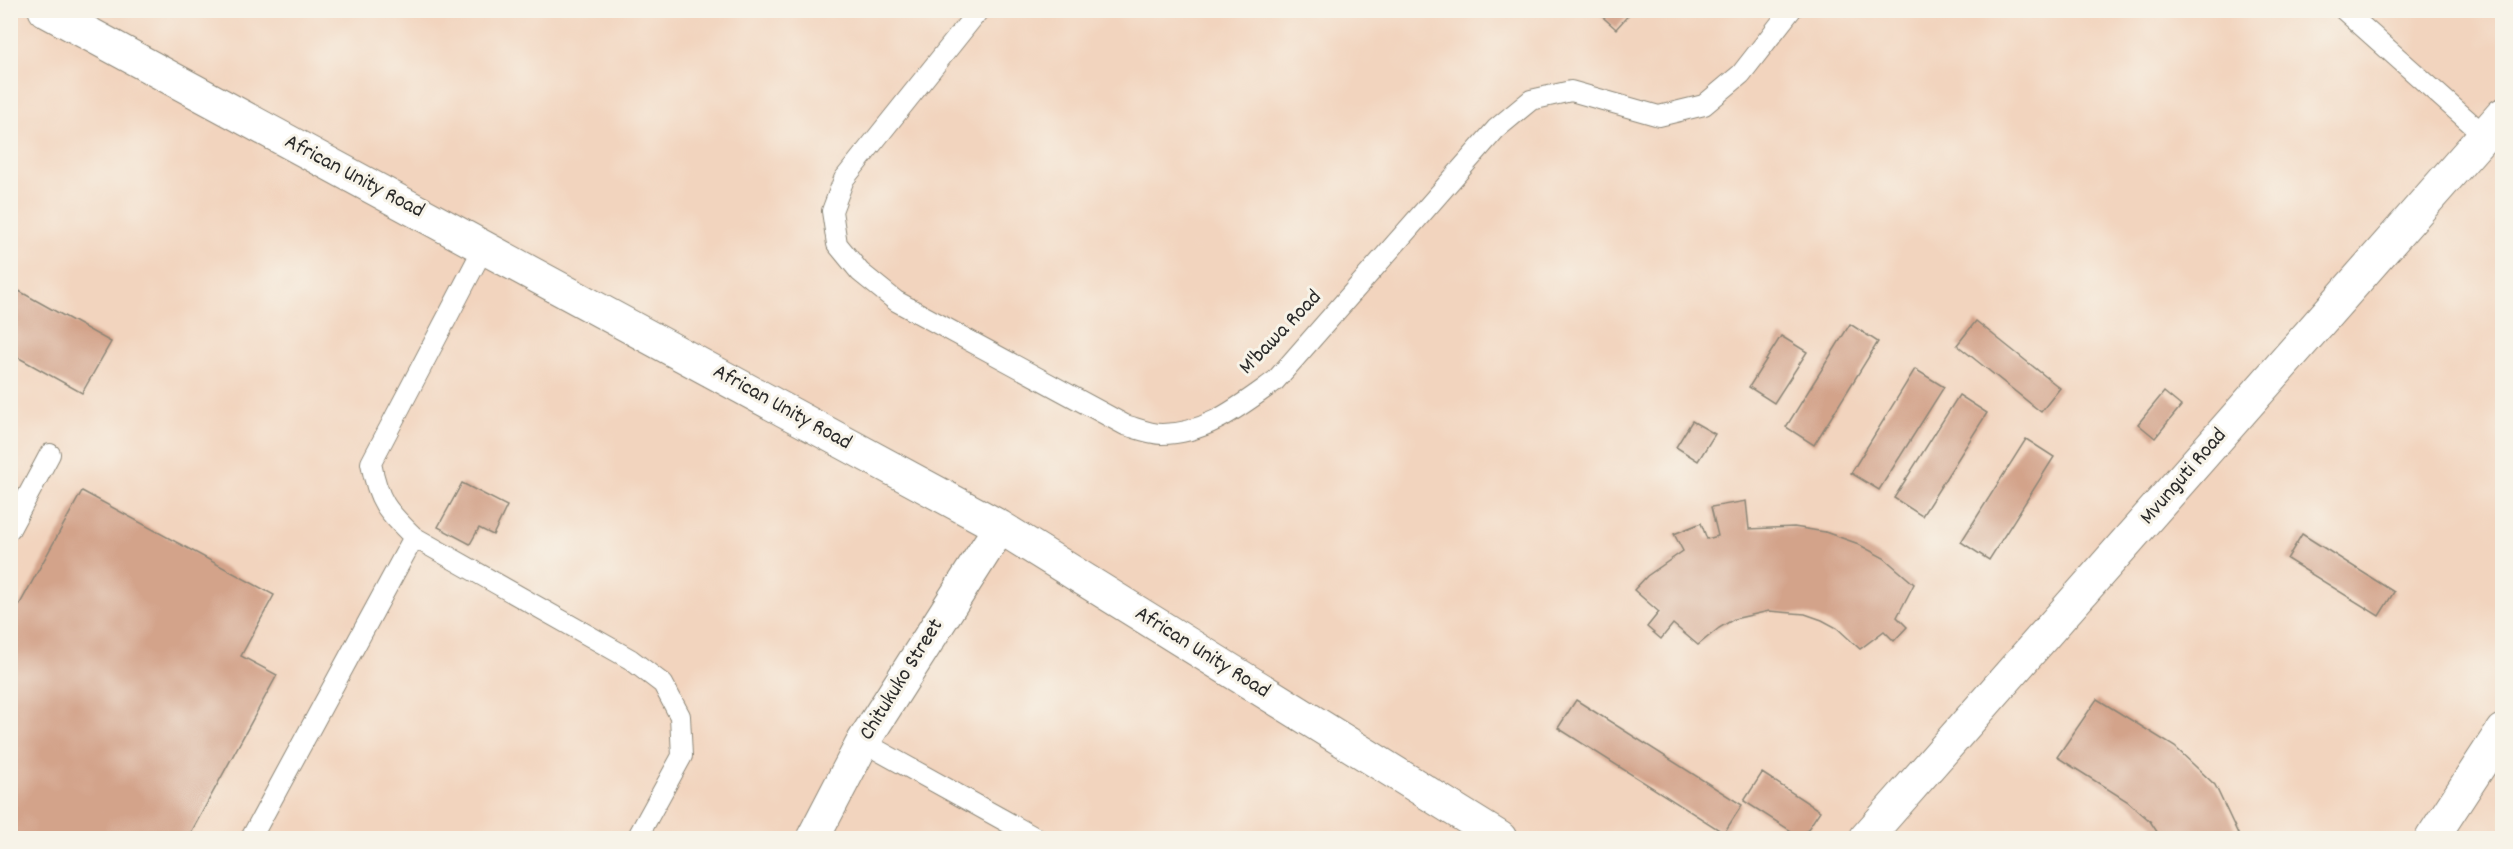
<svg xmlns="http://www.w3.org/2000/svg" width="2513" height="849" font-family="Dekko,sans-serif">
<rect width="100%" height="100%" fill="#f7f3e8"/>
<filter id="ink" filterUnits="userSpaceOnUse"><feTurbulence type="fractalNoise" baseFrequency=".0167" numOctaves="2"/><feDisplacementMap in="SourceGraphic" scale="12" xChannelSelector="R" yChannelSelector="G"/><feConvolveMatrix kernelMatrix="1 2 1 2 8 2 1 2 1" color-interpolation-filters="sRGB"/></filter>
<filter id="wash" filterUnits="userSpaceOnUse"><feTurbulence type="fractalNoise" baseFrequency=".008" numOctaves="4" result="noise"/><feDisplacementMap in="SourceGraphic" scale="24" xChannelSelector="R" yChannelSelector="G"/><feGaussianBlur stdDeviation="1.35" result="paint"/><feColorMatrix in="noise" values="0 0 0 0 0 0 0 0 0 0 0 0 0 0 0 0 0 1.4 0 .05"/><feComposite in="paint" operator="in"/></filter>
<g filter="url(#wash)">
<rect width="100%" height="100%" fill="#ece2c3"/>
<path fill="#f2d4be" d="M 11,11 L 2502,11 L 2502,838 L 11,838 Z"/>
<g id="blocks">
<path fill="#d3a38a" d="M 1595,10 L 1633,10 L 1616,29 Z
M 10,286 L 111,342 L 82,393 L 10,353 Z
M 1976,321 L 2060,388 L 2041,412 L 1957,345 Z
M 1850,324 L 1878,342 L 1814,445 L 1786,427 Z
M 1781,336 L 1807,352 L 1774,403 L 1749,387 Z
M 1915,369 L 1944,387 L 1879,490 L 1851,473 Z
M 2164,392 L 2181,406 L 2155,438 L 2138,424 Z
M 1959,395 L 1987,413 L 1922,516 L 1894,498 Z
M 1692,421 L 1715,434 L 1698,461 L 1676,447 Z
M 2026,439 L 2054,457 L 1989,560 L 1961,542 Z
M 462,483 L 507,506 L 493,535 L 479,528 L 470,544 L 438,527 Z
M 82,491 L 274,595 L 241,656 L 277,675 L 188,838 L 10,838 L 10,622 Z
M 1746,501 L 1749,529 L 1794,527 L 1825,532 L 1856,543 L 1884,558 L 1914,584 L 1897,617 L 1907,627 L 1894,641 L 1884,631 L 1860,649 L 1837,628 L 1822,620 L 1805,614 L 1769,611 L 1734,619 L 1719,628 L 1698,645 L 1673,624 L 1661,639 L 1647,627 L 1659,612 L 1634,590 L 1647,576 L 1683,551 L 1674,534 L 1701,523 L 1707,539 L 1718,536 L 1711,507 Z
M 2302,534 L 2394,592 L 2379,616 L 2287,559 Z
M 2097,699 L 2175,747 L 2215,785 L 2240,838 L 2161,838 L 2150,821 L 2127,801 L 2057,757 Z
M 1576,700 L 1742,805 L 1724,833 L 1558,728 Z
M 1762,773 L 1820,811 L 1802,838 L 1744,801 Z"/>
</g>
</g>
<g filter="url(#ink)">
<use href="#blocks" fill-opacity="0" stroke="#8c8677" stroke-width="1.5"/>
<g fill="none" stroke-linecap="round" stroke-linejoin="round">
<g stroke="#8c8677" stroke-width="22">
<path id="service" d="M 979,10 L 844,179 L 832,211 L 837,244 L 860,272 L 896,301 L 1125,425 C 1136,428 1150,434 1162,434 C 1206,434 1240,406 1275,381 L 1496,129 L 1531,100 L 1571,91 L 1659,116 L 1704,105 L 1741,74 L 1791,10
M 2344,10 L 2484,135
M 484,247 L 371,463 C 378,501 387,511 414,537 L 630,659 L 663,684 L 680,716 L 682,756 L 637,838
M 10,529 L 50,454
M 863,742 L 1036,838
M 251,838 L 414,537"/>
</g>
<g stroke="#8c8677" stroke-width="35">
<path id="minor" d="M 45,10 L 1000,527 L 1500,838
M 813,838 L 863,742 L 1000,527
M 1866,838 L 2502,115
M 2432,838 L 2502,731"/>
</g>
<use href="#service" stroke="#fff" stroke-width="20"/>
<use href="#minor" stroke="#fff" stroke-width="33"/>
</g>
</g>
<g text-anchor="middle" dominant-baseline="central" stroke-width="6" stroke-linejoin="round" paint-order="stroke">
<g font-size="22" fill="#2b2b2b" stroke="#f7f3e8">
<text transform="translate(354 177) rotate(28)">African Unity Road</text>
<text transform="translate(1281 333) rotate(-46)">M'bawa Road</text>
<text transform="translate(782 408) rotate(29)">African Unity Road</text>
<text transform="translate(2184 477) rotate(-49)">Mvunguti Road</text>
<text transform="translate(1202 653) rotate(32)">African Unity Road</text>
<text transform="translate(902 680) rotate(-58)">Chitukuko Street</text>
</g>
</g>
<rect width="2513" height="849" fill="none" stroke="#f7f3e8" stroke-width="36"/>
</svg>
